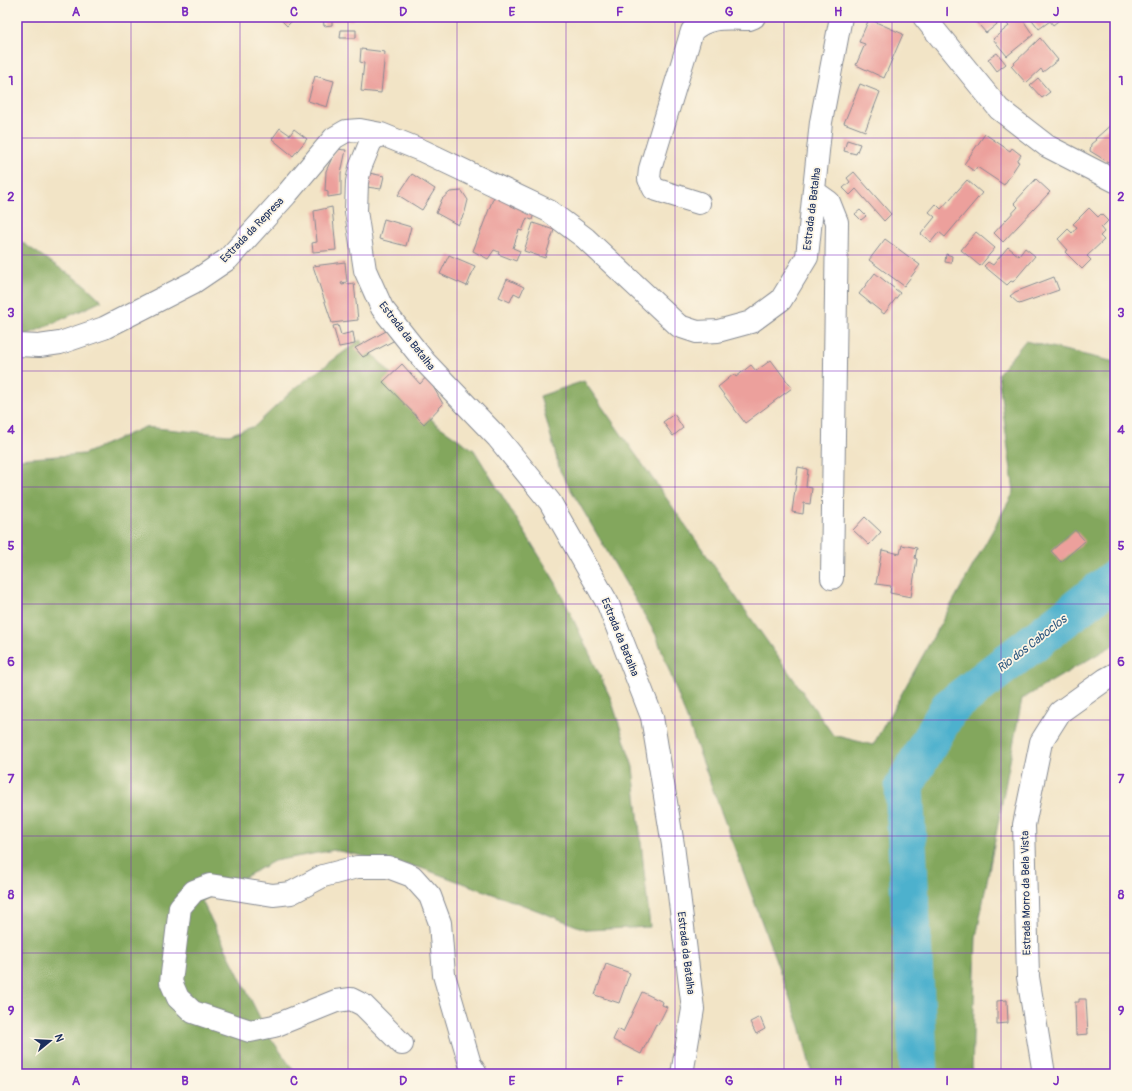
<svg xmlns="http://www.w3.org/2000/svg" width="1132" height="1091" font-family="Pangolin,sans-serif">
<rect width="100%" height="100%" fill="#fcf5e5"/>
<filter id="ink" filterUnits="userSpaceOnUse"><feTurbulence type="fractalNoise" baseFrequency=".025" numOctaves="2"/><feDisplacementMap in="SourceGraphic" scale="8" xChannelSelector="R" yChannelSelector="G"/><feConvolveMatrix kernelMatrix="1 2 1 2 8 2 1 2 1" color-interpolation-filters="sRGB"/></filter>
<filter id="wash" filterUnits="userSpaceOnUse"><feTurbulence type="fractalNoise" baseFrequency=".012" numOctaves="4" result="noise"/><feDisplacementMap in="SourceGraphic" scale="16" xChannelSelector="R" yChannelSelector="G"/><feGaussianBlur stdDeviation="0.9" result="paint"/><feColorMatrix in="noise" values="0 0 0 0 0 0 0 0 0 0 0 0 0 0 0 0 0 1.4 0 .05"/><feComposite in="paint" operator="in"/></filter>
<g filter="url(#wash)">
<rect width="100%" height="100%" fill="#f2e4c6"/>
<path fill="#83a75d" stroke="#4f6b5e" d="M 17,239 L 85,285 L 102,301 L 27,335 L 17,333 Z
M 360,340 L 436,424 L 474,450 L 556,583 L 611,699 L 633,767 L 650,927 L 587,930 L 526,906 L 421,868 L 334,850 L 274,861 L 202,901 L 268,1034 L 296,1074 L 17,1074 L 17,457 L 18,459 L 84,454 L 145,427 L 229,435 L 255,426 L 294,389 Z
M 1025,341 L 1115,362 L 1115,644 L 1022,699 L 976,938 L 972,1074 L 812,1074 L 800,1026 L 656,635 L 560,471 L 540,396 L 584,381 L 833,735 L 873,745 L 1014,492 L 998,374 Z"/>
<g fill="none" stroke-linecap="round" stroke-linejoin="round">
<path stroke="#4eb1cd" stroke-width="39" d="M 919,1074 L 904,786 L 949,708 L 1115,579"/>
</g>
<g id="blocks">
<path fill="#eca09c" d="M 278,17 L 296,17 L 287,26 Z
M 323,17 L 353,17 L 353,20 L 332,21 L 332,25 L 324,26 Z
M 976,17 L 1006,17 L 986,33 L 974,19 Z
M 1015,17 L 1021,17 L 1033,35 L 1007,56 L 993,39 L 1009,26 L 1007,24 Z
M 1030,17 L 1063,17 L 1053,25 L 1050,21 L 1039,29 Z
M 869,19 L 903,34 L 884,78 L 856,65 L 865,44 L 859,42 Z
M 341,30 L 356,30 L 356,38 L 340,38 Z
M 1040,38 L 1058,60 L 1043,72 L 1041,69 L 1026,83 L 1011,66 Z
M 361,49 L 385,52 L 381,93 L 361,91 L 364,63 L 360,62 Z
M 997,53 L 1006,64 L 997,71 L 988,59 Z
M 315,76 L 334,81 L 327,107 L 308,101 Z
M 1038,78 L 1050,92 L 1042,98 L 1030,85 Z
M 860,84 L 880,92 L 865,131 L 844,123 Z
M 1114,122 L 1115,156 L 1108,162 L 1090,151 L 1091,144 L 1096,140 L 1095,139 Z
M 280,128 L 290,135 L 294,129 L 307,139 L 293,156 L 272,139 Z
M 985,134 L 1010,151 L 1012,148 L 1021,155 L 1017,161 L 1019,162 L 1004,185 L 977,167 L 974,171 L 964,164 Z
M 847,140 L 860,144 L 856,154 L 844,151 Z
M 336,149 L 346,150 L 341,173 L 341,195 L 328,197 L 328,192 L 325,191 L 326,171 Z
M 854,172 L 891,214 L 884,221 L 856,189 L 850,195 L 843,188 L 850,182 L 847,178 Z
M 369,173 L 384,176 L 381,189 L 367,187 Z
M 412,174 L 435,189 L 422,210 L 398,195 Z
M 1036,179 L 1050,192 L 1003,242 L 994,233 L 1018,207 L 1014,203 Z
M 967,180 L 982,193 L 945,237 L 939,232 L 931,242 L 921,234 L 935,217 L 929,212 L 936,204 L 941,209 Z
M 462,191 L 468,200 L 465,212 L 458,225 L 436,213 L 442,199 L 450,192 Z
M 496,191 L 534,213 L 532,220 L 527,218 L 522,231 L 519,230 L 513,248 L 520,251 L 516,261 L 498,254 L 499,252 L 494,250 L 488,259 L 473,251 Z
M 332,207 L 336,250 L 313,252 L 312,243 L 317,242 L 314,211 Z
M 1089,208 L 1098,217 L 1101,214 L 1108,221 L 1101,228 L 1104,232 L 1100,236 L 1104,240 L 1087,256 L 1091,260 L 1082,269 L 1065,252 L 1068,250 L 1058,239 L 1068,229 L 1072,233 L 1077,227 L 1073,224 Z
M 860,210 L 866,216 L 861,220 L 855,214 Z
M 384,219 L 411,227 L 406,246 L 379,239 Z
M 533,223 L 554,230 L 545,258 L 524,251 Z
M 976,232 L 995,248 L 980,266 L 961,250 Z
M 885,239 L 920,265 L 904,286 L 869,260 Z
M 1008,247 L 1019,256 L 1025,248 L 1035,256 L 1013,282 L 1011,281 L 1007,285 L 984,266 L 988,262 L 993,265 Z
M 946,254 L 952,256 L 951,263 L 945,262 Z
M 449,255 L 475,266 L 467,286 L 440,274 Z
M 345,262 L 347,282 L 341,283 L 342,285 L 354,283 L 358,320 L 332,323 L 313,266 Z
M 875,273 L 900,293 L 884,314 L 859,294 Z
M 1054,277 L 1059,290 L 1019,304 L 1010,296 L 1015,292 Z
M 507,279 L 524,287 L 520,296 L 514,293 L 510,302 L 499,297 Z
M 338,325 L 341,335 L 353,332 L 355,344 L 339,347 L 333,326 Z
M 388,330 L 395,340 L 363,357 L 355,348 Z
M 771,360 L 792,388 L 745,423 L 718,387 L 734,374 L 736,377 L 751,365 L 756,371 Z
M 402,364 L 420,384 L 427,376 L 443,404 L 424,424 L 383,382 Z
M 674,414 L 683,428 L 673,436 L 663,422 Z
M 798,467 L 808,469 L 806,487 L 812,488 L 810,504 L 804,503 L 803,514 L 792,512 Z
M 865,517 L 881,532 L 869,545 L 853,530 Z
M 1075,530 L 1085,541 L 1061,562 L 1051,551 Z
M 902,545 L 917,548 L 915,558 L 917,559 L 911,597 L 890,593 L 891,586 L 876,584 L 882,550 L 900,554 Z
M 606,964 L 630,973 L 619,1003 L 595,995 Z
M 642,992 L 663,1002 L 662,1005 L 667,1007 L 658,1025 L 656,1024 L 641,1054 L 613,1040 L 618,1029 L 623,1032 Z
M 1079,999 L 1086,999 L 1088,1034 L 1076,1035 L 1075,1002 L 1079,1002 Z
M 1007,1000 L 1008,1023 L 997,1024 L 997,1001 Z
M 760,1017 L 765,1029 L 756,1034 L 750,1022 Z"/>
</g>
</g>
<g filter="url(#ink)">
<use href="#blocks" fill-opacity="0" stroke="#868a92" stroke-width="1"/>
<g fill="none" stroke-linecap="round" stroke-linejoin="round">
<g stroke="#868a92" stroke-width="24">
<path id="minor" d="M 924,17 L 999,109 L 1047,146 L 1115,181
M 815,192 L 829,202 L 837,222 L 832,578
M 699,203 L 654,189 L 649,179 L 650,169 L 692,31 C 709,15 728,19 749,19 L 754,17
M 17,345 L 39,346 L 60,343 L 104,328 L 194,282 L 228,259 L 286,195 L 334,138 L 346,131 L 360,130 L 381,134
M 402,1044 L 363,1005 L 351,999 L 336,1001 L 274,1026 L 250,1031 L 193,1012 L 178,998 L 171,982 L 180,907 L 194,891 L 210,885 L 273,895 L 291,893 L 323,876 L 357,867 L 388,867 L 412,876 L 430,896 L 440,923 L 444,975 L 470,1064 L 476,1074
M 682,1074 L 693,1009 L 673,845 L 652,717 L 608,604 L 550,502 L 498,438 L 425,362 L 382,308 L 365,270 L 356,211 L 357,182 L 360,168 L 371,141 L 381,134 L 423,151 L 549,211 L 585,238 L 679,326 L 697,332 L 718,331 L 751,322 L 781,300 L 807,257 L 821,122 L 841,17
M 1044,1074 L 1028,977 L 1024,825 L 1041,742 L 1060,712 L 1106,679 L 1115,674"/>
</g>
<use href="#minor" stroke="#fff" stroke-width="22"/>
</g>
</g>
<path fill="none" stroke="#7b2cbf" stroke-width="1" stroke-opacity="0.55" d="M 131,17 L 131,1074M 240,17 L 240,1074M 348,17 L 348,1074M 457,17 L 457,1074M 566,17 L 566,1074M 675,17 L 675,1074M 784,17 L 784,1074M 892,17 L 892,1074M 1001,17 L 1001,1074M 17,138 L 1115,138M 17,255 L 1115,255M 17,371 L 1115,371M 17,487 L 1115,487M 17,604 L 1115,604M 17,720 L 1115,720M 17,836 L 1115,836M 17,953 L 1115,953"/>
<g text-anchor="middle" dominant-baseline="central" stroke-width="3.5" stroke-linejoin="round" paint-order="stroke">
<g font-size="11" fill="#1b2f5e" stroke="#fcf5e5">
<text transform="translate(812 209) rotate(-83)">Estrada da Batalha</text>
<text transform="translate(252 230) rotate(-46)">Estrada da Represa</text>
<text transform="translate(407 336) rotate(52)">Estrada da Batalha</text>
<text transform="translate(620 637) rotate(68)">Estrada da Batalha</text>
<text transform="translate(1026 893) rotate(-91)">Estrada Morro da Bela Vista</text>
<text transform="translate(686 953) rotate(83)">Estrada da Batalha</text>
</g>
<g font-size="12" font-style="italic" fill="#2a567f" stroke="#fcf5e5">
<text transform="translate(1032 644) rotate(-38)">Rio dos Caboclos</text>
</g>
</g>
<rect width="1132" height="1091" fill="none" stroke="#fcf5e5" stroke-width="44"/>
<g transform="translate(50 1041) rotate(72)" stroke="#fcf5e5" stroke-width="3" paint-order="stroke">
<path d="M0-3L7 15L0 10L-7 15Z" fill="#1b2f5e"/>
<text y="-6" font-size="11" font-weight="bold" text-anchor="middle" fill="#1b2f5e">N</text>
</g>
<rect x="22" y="22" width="1088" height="1047" fill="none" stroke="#7b2cbf" stroke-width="1.5"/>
<g font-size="13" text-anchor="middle" font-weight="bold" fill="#7b2cbf">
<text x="76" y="16">A</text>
<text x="185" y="16">B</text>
<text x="294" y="16">C</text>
<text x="403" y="16">D</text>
<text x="512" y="16">E</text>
<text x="620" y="16">F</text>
<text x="729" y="16">G</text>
<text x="838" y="16">H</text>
<text x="947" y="16">I</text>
<text x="1056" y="16">J</text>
<text x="11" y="85">1</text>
<text x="1121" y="85">1</text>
<text x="11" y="201">2</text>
<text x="1121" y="201">2</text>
<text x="11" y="317">3</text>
<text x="1121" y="317">3</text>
<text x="11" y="434">4</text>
<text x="1121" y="434">4</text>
<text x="11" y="550">5</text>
<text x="1121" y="550">5</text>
<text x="11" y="666">6</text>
<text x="1121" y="666">6</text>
<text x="11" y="783">7</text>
<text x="1121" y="783">7</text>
<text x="11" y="899">8</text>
<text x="1121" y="899">8</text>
<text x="11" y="1015">9</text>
<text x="1121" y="1015">9</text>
<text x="76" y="1085">A</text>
<text x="185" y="1085">B</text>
<text x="294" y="1085">C</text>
<text x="403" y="1085">D</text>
<text x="512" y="1085">E</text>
<text x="620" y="1085">F</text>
<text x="729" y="1085">G</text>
<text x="838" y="1085">H</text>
<text x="947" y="1085">I</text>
<text x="1056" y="1085">J</text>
</g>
</svg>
